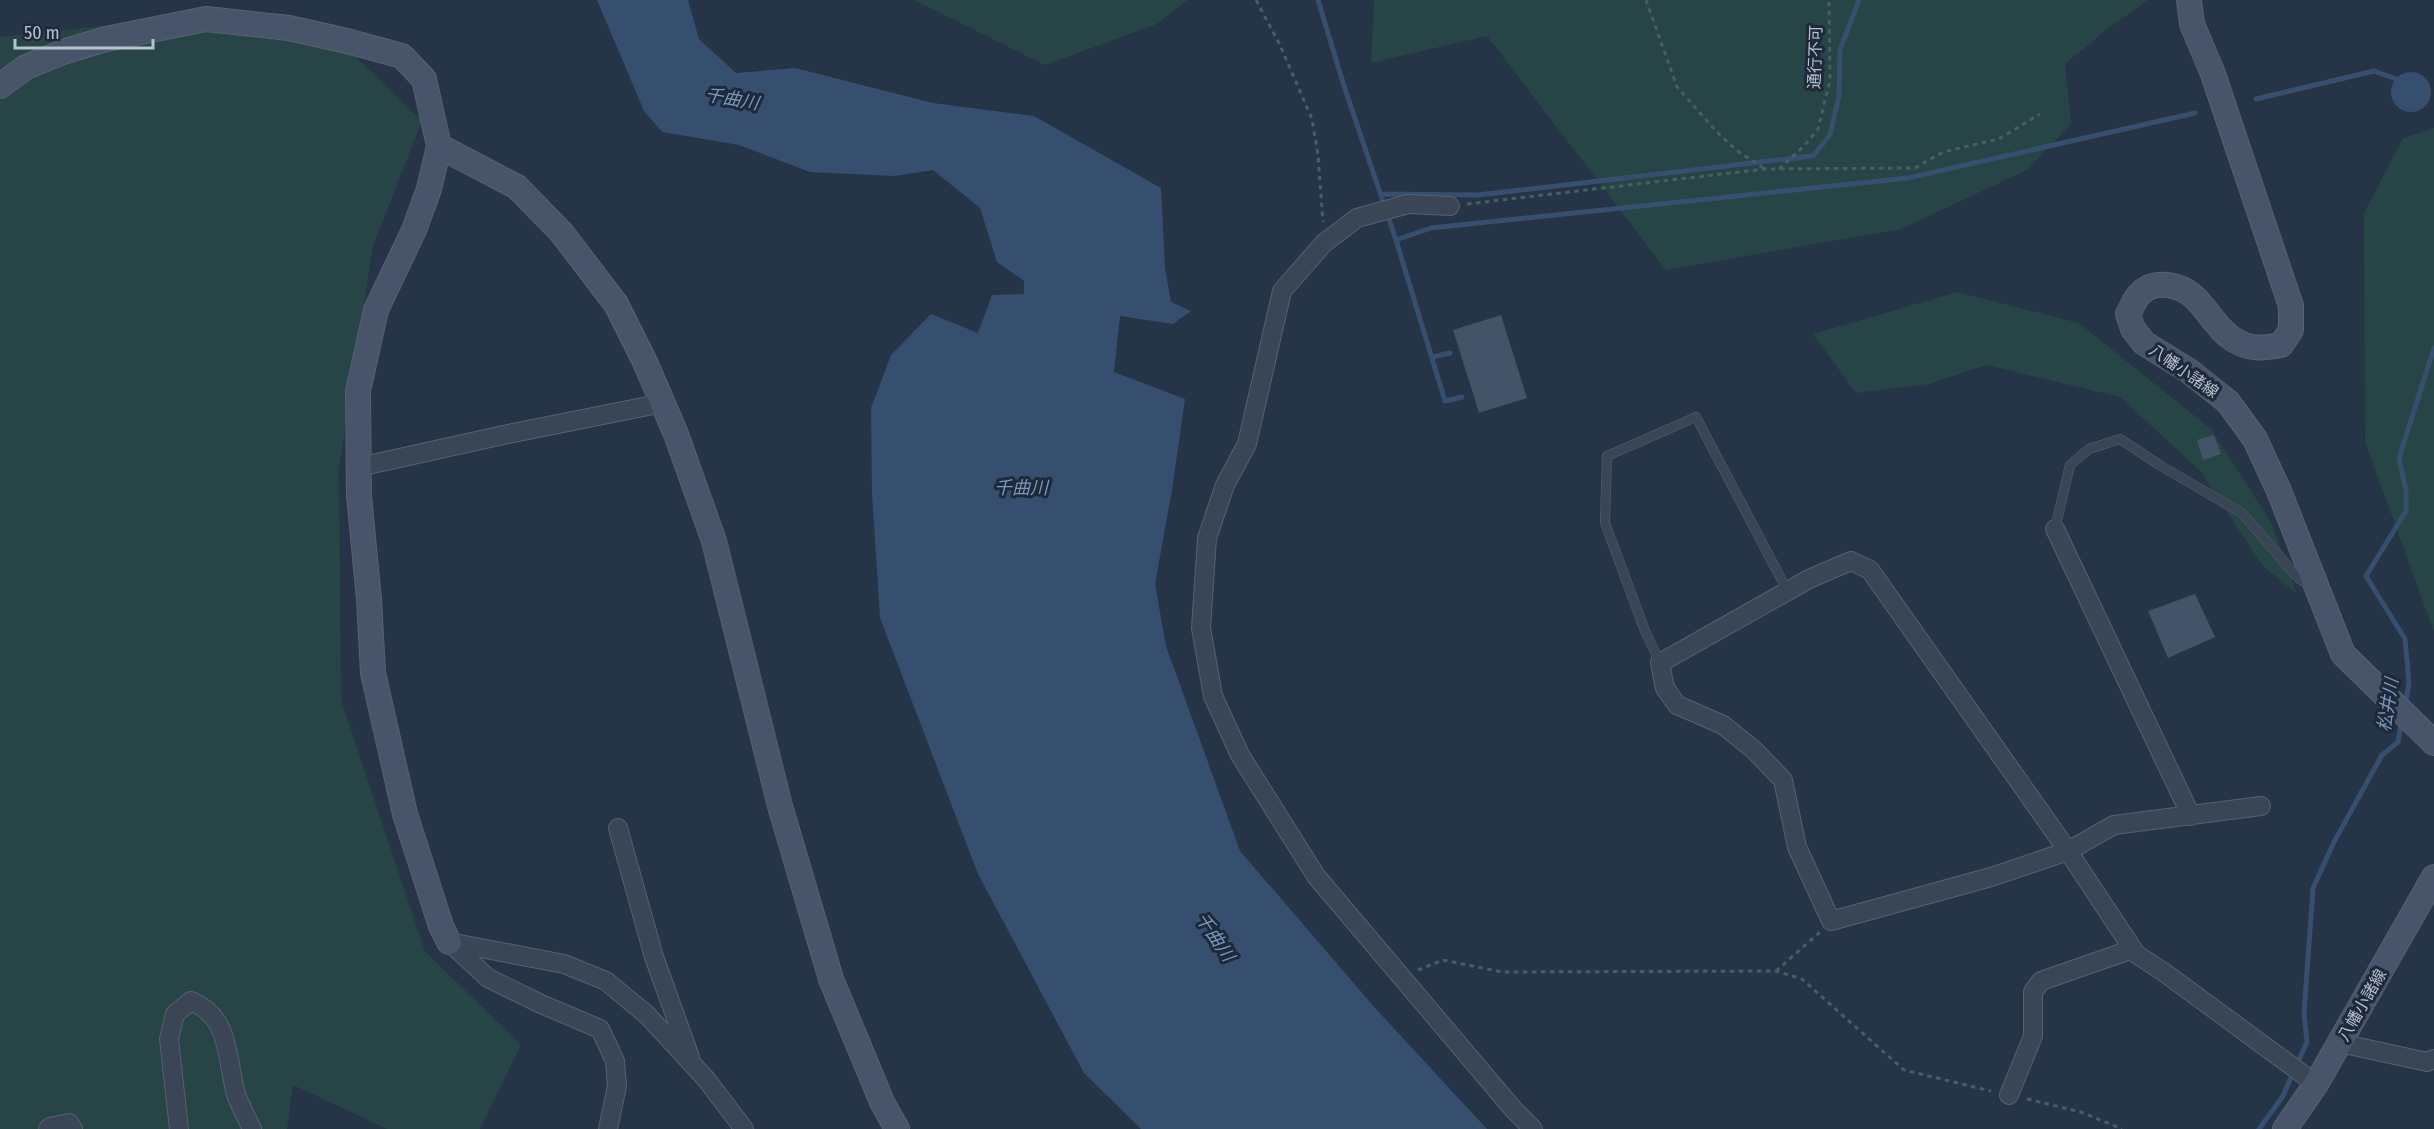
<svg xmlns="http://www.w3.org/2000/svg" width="2434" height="1129" font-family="'Fira Sans Condensed','Noto Sans JP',sans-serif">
<rect width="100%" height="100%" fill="#253446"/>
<path fill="#274447" d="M 914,0 L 1188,0 L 1157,24 L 1045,65 Z
M 1374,0 L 2148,0 L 2106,30 L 2065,64 L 2071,124 L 2027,170 L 1901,229 L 1666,270 L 1487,36 L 1371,63 Z
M 322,24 L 422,121 L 373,246 L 339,468 L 341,700 L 425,951 L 521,1045 L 480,1129 L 387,1129 L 293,1085 L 287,1129 L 0,1129 L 0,37 L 102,26 Z
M 2434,128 L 2434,632 L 2365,442 L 2364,213 L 2403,138 Z
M 1957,292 L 2079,323 L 2211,429 L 2271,522 L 2297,594 L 2262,565 L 2200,471 L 2120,397 L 1986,365 L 1929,384 L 1856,393 L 1813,334 Z"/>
<path fill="#374f6e" d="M 597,0 L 688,0 L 699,39 L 736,73 L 795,68 L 933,103 L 1034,116 L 1161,188 L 1165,268 L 1171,302 L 1191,311 L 1173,324 L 1120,316 L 1114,372 L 1185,399 L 1172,490 L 1155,584 L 1166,646 L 1240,851 L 1376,1009 L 1487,1129 L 1141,1129 L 1084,1073 L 978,874 L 880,618 L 872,494 L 871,408 L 891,355 L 931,314 L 978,333 L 992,295 L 1024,294 L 1024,281 L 997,262 L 980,208 L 933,170 L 895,176 L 810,172 L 739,145 L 662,132 L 644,111 Z
M2391 92a20 20 0 1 1 40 0a20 20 0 1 1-40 0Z"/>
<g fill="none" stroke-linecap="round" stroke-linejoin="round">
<path stroke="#374f6e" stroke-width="5" d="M 1318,0 L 1344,86 L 1396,240 L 1445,401 L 1462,397
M 2256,99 L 2374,71 L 2396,79
M 1381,194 L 1478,195 L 1813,156 L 1830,135 L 1839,96 L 1840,50 L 1859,0
M 1396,240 L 1431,228 L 1908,178 L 2195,113
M 1432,357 L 1450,353
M 2405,705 L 2409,683 L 2405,639 L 2366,576 L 2406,511 L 2406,491 L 2399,458 L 2434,348
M 2297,1064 L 2307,1042 L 2304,1013 L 2313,888 L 2334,842 L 2382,755 L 2398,742 L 2402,720
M 2259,1129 L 2283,1096 L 2293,1073"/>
</g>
<path fill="#445468" d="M 1501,315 L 1527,398 L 1479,413 L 1453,330 Z
M 2214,435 L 2221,454 L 2203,460 L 2197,440 Z
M 2195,594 L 2215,637 L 2168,658 L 2148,611 Z"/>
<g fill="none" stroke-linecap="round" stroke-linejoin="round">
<g stroke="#566170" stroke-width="10">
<path id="lane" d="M 2055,529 L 2070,465 L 2089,449 L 2120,439 L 2161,466 L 2242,513 L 2298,578 L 2311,586
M 1660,663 L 1645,631 L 1605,523 L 1607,456 L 1696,417 L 1788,592"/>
</g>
<g stroke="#566170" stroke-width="20">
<path id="street" d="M 1450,206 L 1408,204 L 1357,218 L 1324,243 L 1282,291 L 1247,444 L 1225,485 L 1207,538 L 1201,628 L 1213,696 L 1240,755 L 1316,876 L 1514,1110 L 1533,1129
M 359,467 L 508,434 L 663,403
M 2055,529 L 2191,816
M 2261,806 L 2114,825 L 2068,851 L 1991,877 L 1831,921 L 1797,847 L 1783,780 L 1754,750 L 1723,725 L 1677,705 L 1665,688 L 1660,663 L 1809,579 L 1851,561 L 1870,570 L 2068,851 L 2136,954 L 2165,973 L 2316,1084
M 618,828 L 654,957 L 690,1057
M 449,942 L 564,964 L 606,981 L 647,1015 L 706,1079 L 744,1129
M 449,942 L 488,978 L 541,1004 L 600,1029 L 615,1061 L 617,1086 L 608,1129
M 2340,1043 L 2427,1062 L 2434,1059
M 2009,1095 L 2033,1036 L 2033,992 L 2041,981 L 2133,949
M 48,1129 L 50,1127 L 69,1123 L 73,1129
M 179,1129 L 169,1039 L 175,1014 L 191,1001 C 231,1017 226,1058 236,1094 C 240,1106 247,1118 252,1129"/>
</g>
<g stroke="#566170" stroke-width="26">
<path id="secondary" d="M 2189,0 L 2192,24 L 2213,74 L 2291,306 L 2291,330 L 2281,345 C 2265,348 2252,350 2236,341 C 2218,331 2209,311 2194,297 C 2180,284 2154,279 2140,294 C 2134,299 2132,308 2128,314 L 2133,329 L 2144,343 L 2189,371 L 2228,402 L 2255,439 L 2279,491 L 2343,654 L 2434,743
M 0,86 L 26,67 L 63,52 L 106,39 L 206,19 L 289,28 L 347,41 L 402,56 L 424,79 L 439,146 L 429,189 L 414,230 L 376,310 L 358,391 L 359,496 L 369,599 L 373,673 L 405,814 L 441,926 L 449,942
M 439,146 L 517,187 L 561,232 L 616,304 L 645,362 L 676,434 L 714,541 L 780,806 L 831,979 L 882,1102 L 897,1129
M 2285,1129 L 2316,1084 L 2434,877"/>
</g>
<path stroke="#466062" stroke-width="3" stroke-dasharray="4.5 4.5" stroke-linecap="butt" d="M 1256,0 L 1280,45 L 1312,119 L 1318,155 L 1323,222
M 1646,0 L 1677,87 L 1716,131 L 1736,150 L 1765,169
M 1779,169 L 1803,147 L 1818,129 L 1830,80 L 1829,0
M 1467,204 L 1765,169 L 1915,168 L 1943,152 L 1999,139 L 2040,114
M 1418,970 L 1443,960 L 1502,972 L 1776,971 L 1802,979 L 1904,1070 L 1991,1091
M 1776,971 L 1820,932
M 2027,1099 L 2081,1112 L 2122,1129"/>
<use href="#lane" stroke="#3a4655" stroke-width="9"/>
<use href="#street" stroke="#3a4655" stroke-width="18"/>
<use href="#secondary" stroke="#485469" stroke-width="24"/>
</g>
<g text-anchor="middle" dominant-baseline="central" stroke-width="6" stroke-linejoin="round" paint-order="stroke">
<g font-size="16" fill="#b8c1ce" stroke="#1e2a3b">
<text transform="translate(1815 57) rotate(-88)">通行不可</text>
<text transform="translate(2184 371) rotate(35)">八幡小諸線</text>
<text transform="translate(2362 1005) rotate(-60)">八幡小諸線</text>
</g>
<g font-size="18" font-style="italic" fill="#7c97b8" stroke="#1e2a3b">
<text transform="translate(732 99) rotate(10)">千曲川</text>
<text x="1021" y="488">千曲川</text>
<text transform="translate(2388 705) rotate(-81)">松井川</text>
<text transform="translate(1215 937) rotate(56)">千曲川</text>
</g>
</g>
<path d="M15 39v9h138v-9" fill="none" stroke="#b8c1ce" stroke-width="3"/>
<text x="24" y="39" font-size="18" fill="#b8c1ce" stroke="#1e2a3b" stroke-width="4.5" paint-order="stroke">50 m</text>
</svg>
